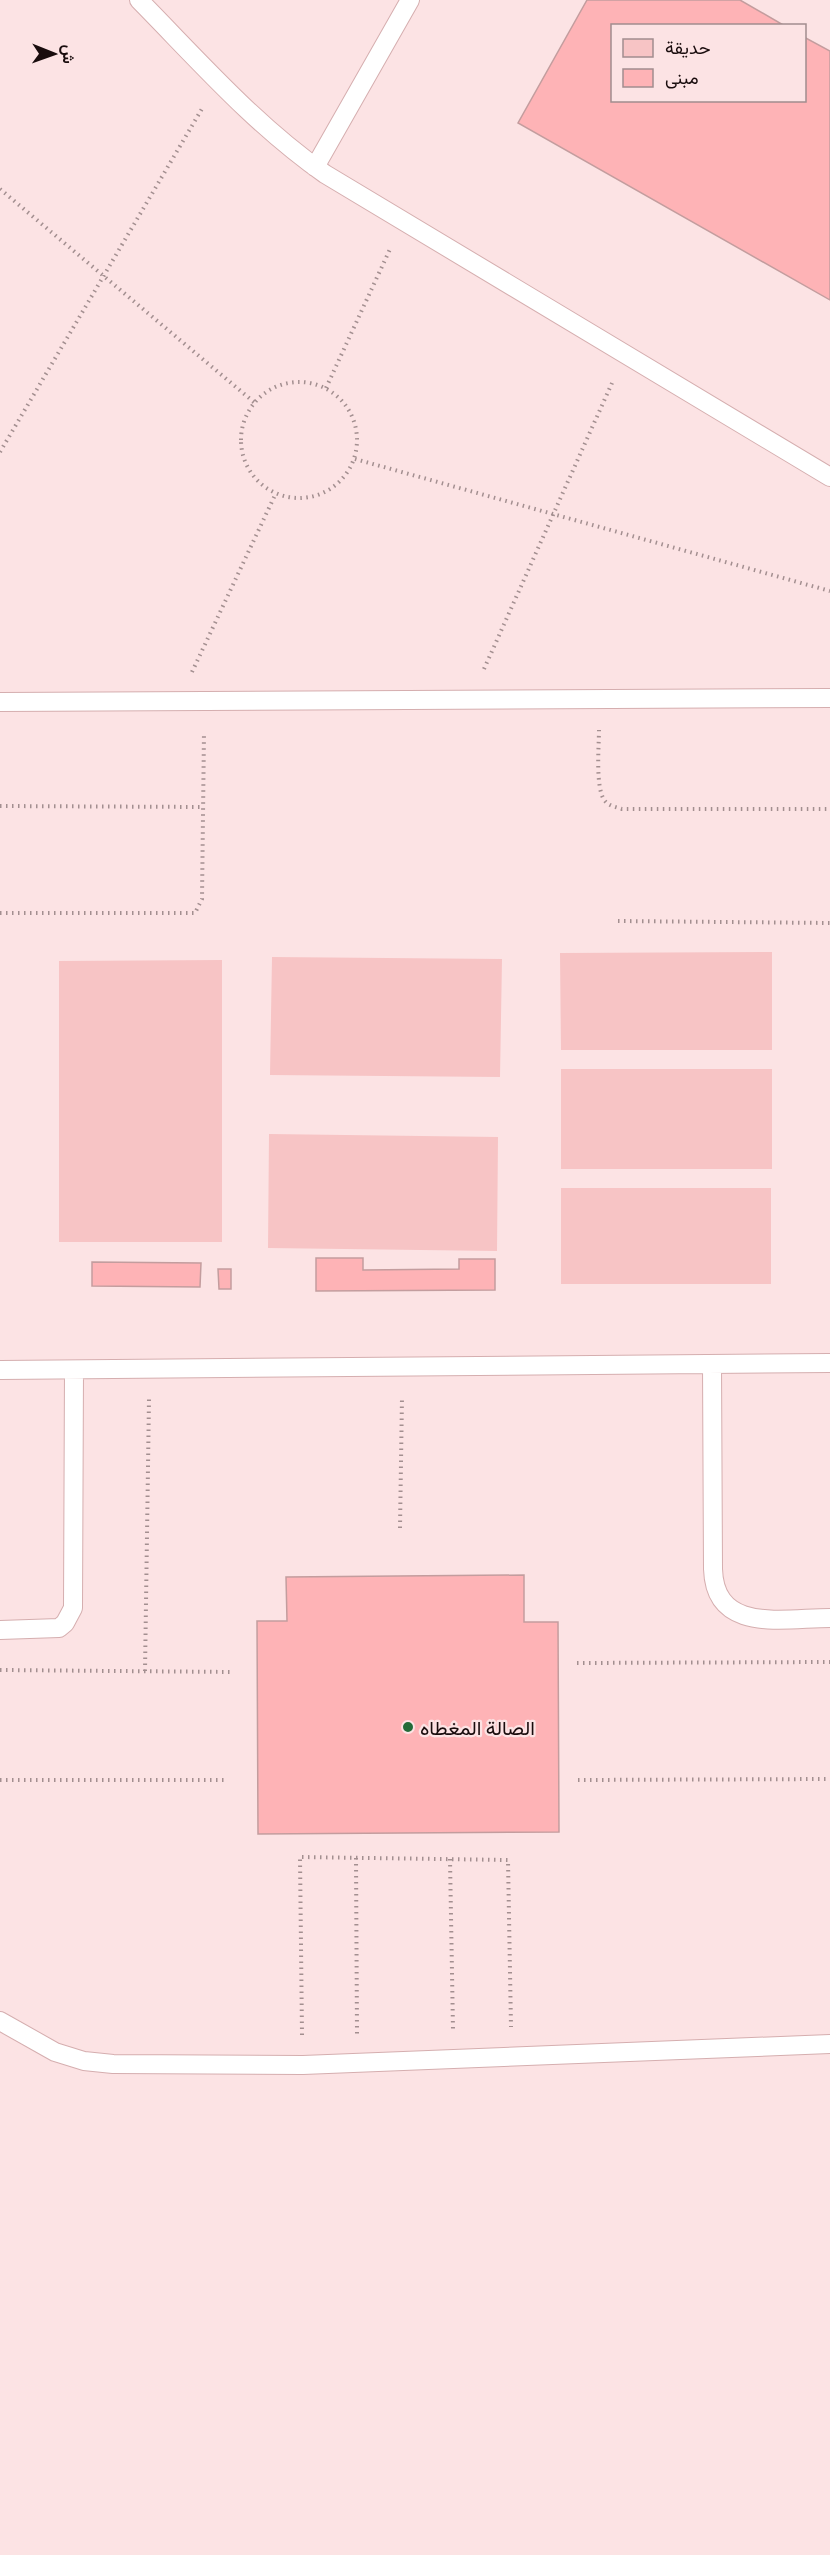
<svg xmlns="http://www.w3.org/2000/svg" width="830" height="2555" font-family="'Exo 2',Vazirmatn,sans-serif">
<rect width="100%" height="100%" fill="#fce3e4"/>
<path fill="#f7c4c5" d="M 772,952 L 772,1050 L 561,1050 L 560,953 Z
M 272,957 L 502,959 L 500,1077 L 270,1075 Z
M 222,960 L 222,1242 L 59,1242 L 59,961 Z
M 561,1069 L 772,1069 L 772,1169 L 561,1169 Z
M 269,1134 L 498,1137 L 497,1251 L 268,1248 Z
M 561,1188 L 771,1188 L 771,1284 L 561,1284 Z"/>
<path fill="#feb3b6" stroke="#c39d9e" stroke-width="1.5" d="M 587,0 L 740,0 L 785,26 L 612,26 L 612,100 L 804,100 L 804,37 L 830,51 L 830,300 L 518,123 Z
M 316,1258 L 363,1258 L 363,1270 L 459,1269 L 459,1259 L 495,1259 L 495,1290 L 316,1291 Z
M 92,1262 L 201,1263 L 200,1287 L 92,1286 Z
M 218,1269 L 231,1269 L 231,1289 L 219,1289 Z
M 524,1575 L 524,1622 L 558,1622 L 559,1832 L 258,1834 L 257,1621 L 287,1621 L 286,1577 Z"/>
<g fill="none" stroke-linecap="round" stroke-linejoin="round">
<g stroke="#d5aeaf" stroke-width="20">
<path id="lane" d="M 139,0 C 199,61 255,125 325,174 L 830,477
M 315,167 L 410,0
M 0,702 L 830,698
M 712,1364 L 713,1569 C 715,1634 783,1618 830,1618
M 0,1370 L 830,1363
M 0,1630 L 59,1628 L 65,1623 L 73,1608 L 74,1370
M 0,2021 L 55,2052 L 84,2061 L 113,2064 L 303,2065 L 830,2044"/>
</g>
<path stroke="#a38f90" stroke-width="4" stroke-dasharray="1.5 4.5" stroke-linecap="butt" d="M 0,189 L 255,403
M241 440a58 58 0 1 1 116 0a58 58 0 1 1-116 0Z
M 326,388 L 391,247
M 0,452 L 203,107
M 355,459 L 830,591
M 484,669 L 612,383
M 192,672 L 276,493
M 599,730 C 599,746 595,789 605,801 C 609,806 616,807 622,809 L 830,809
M 0,806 L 203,807
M 0,913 L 195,913 L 202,899 L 204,732
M 618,921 L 830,923
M 400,1528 L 402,1397
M 577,1663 L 830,1662
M 0,1670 L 232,1672
M 145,1671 L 149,1399
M 0,1780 L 227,1780
M 578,1780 L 830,1779
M 356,1858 L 357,2034
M 450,1859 L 453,2029
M 302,2035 L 300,1857 L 508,1860 L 511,2027"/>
<use href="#lane" stroke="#fff" stroke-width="18"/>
</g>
<circle fill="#236b38" stroke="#fce3e4" stroke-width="2" cx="408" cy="1727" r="6"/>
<g text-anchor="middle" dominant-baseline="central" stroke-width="4.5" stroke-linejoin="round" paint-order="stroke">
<g font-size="20" fill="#190c0d" stroke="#fce3e4" text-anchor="start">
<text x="420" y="1727">الصالة المغطاه</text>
</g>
</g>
<rect x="611" y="24" width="195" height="78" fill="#fce3e4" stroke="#a18d8e" stroke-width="1.5"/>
<rect x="623" y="39" width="30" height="18" fill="#f7c4c5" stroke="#a18d8e" stroke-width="1.5"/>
<text x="665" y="54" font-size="18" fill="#190c0d">حديقة</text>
<rect x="623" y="69" width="30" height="18" fill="#feb3b6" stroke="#a18d8e" stroke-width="1.5"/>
<text x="665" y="84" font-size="18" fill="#190c0d">مبنى</text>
<g transform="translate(54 54) rotate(91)" stroke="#fce3e4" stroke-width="4.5" paint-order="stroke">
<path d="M0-4.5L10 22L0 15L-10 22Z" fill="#190c0d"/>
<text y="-9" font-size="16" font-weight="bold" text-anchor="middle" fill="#190c0d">ش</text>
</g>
</svg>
